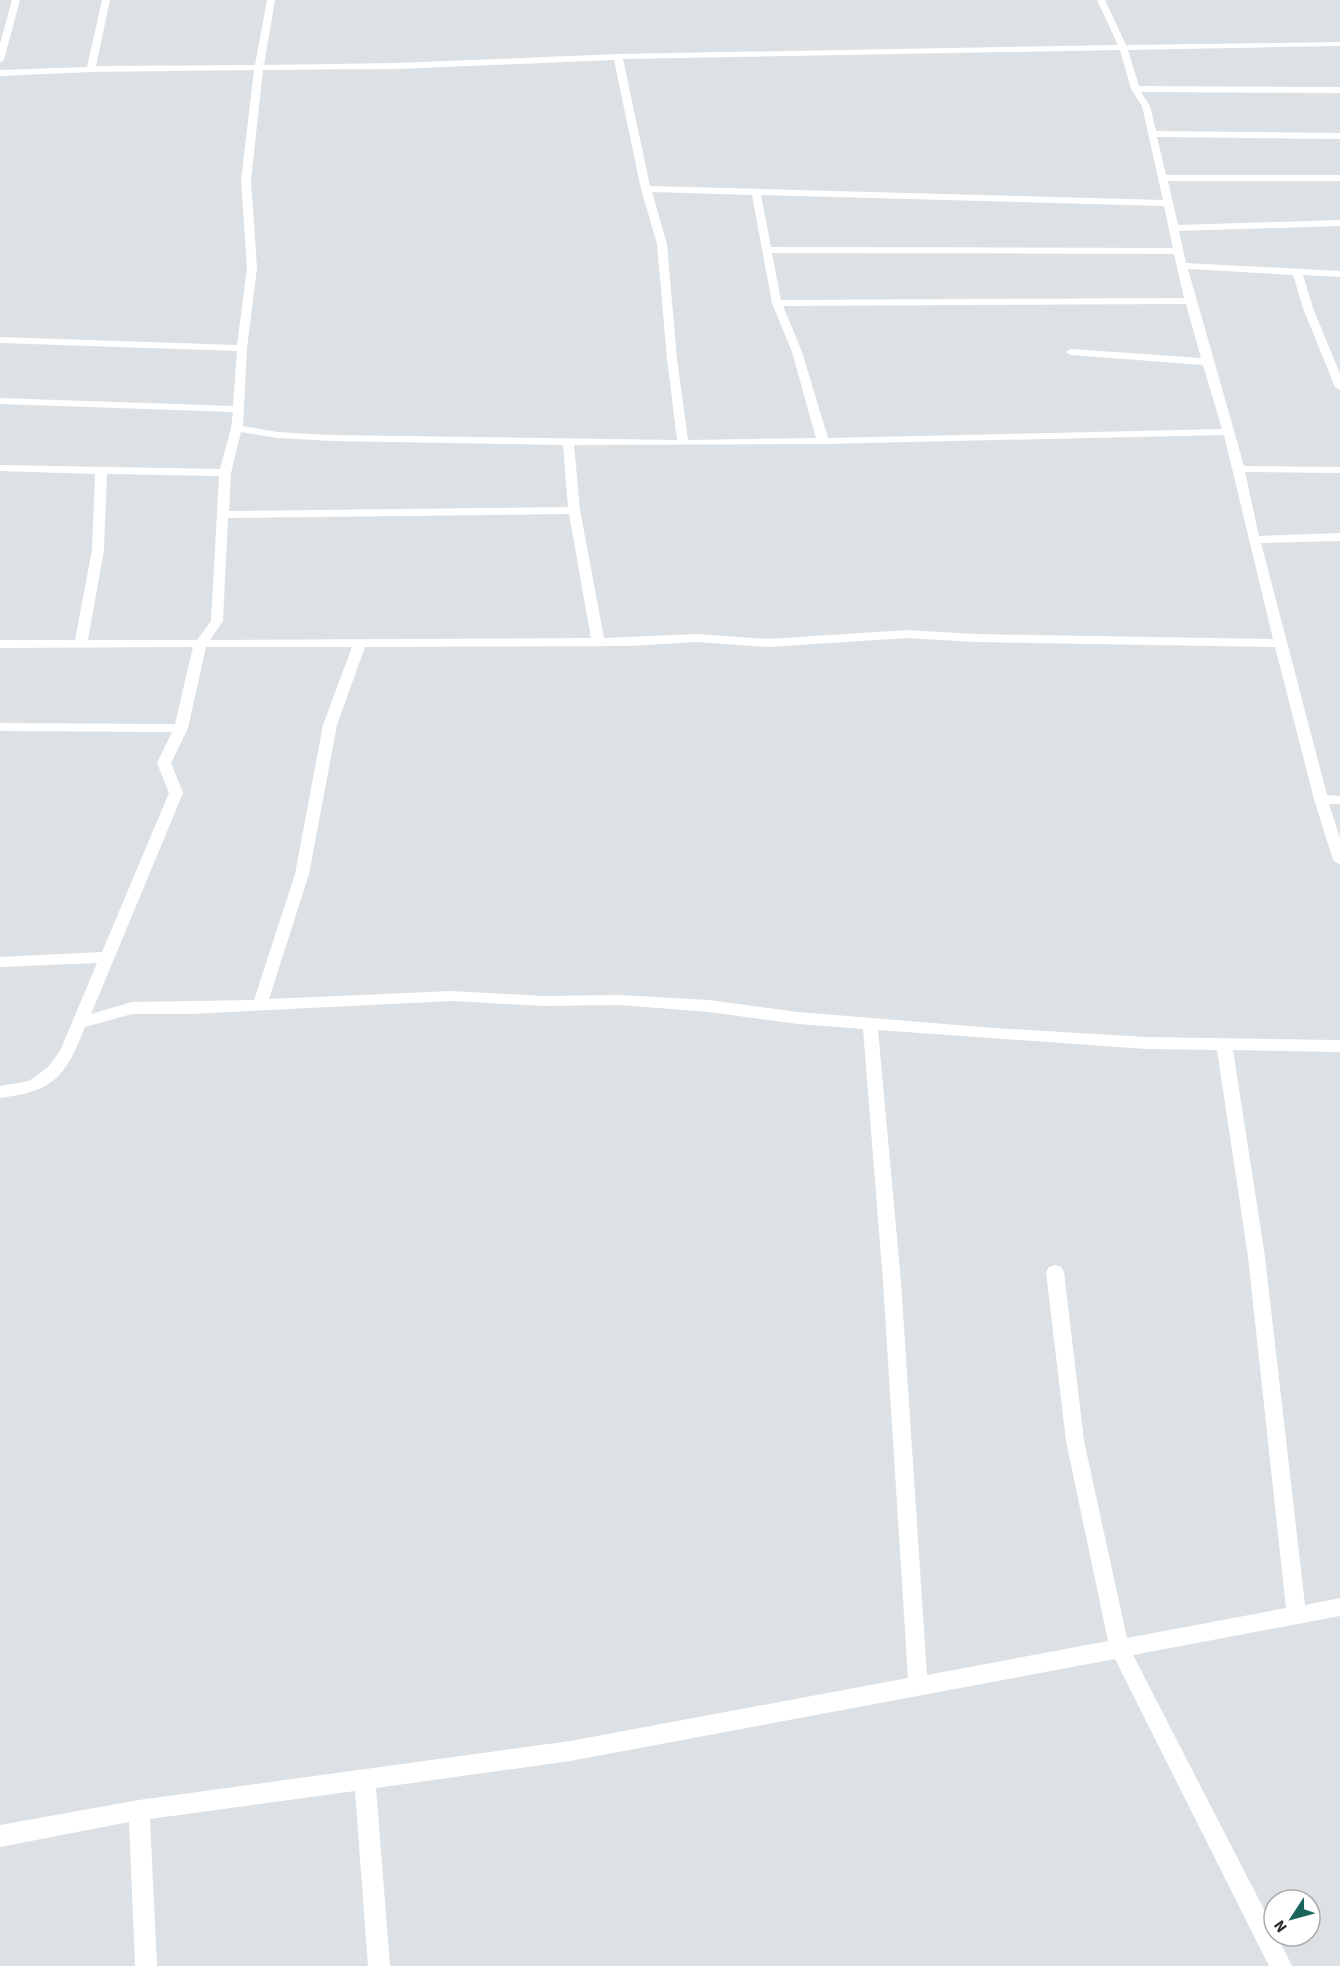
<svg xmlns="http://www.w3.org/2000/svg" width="1340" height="1966" font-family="'Source Sans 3',sans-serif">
<rect width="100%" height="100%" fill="#dce1e5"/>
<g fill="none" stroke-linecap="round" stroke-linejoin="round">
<path fill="#fff" fill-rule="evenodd" d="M 12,0 L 20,0 L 4,60 L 0,63 L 0,44 Z
M 102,0 L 110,0 L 96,66 L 255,65 L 267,0 L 275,0 L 264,65 L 397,63 L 618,54 L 1118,45 L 1097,0 L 1105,0 L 1126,45 L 1340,42 L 1340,46 L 1128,50 L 1139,86 L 1340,87 L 1340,93 L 1141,92 L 1150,106 L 1156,131 L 1340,133 L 1340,139 L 1157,137 L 1166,175 L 1340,175 L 1340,181 L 1168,181 L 1178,225 L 1340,220 L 1340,226 L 1179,231 L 1186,263 L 1340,271 L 1340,277 L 1303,275 L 1313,308 L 1340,374 L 1340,390 L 1335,387 L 1303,308 L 1293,275 L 1188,269 L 1244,466 L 1340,467 L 1340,473 L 1245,472 L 1259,536 L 1340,533 L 1340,541 L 1261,543 L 1327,795 L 1340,796 L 1340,804 L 1329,804 L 1340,838 L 1340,865 L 1333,860 L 1314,799 L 1275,647 L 974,642 L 907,638 L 768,647 L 696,642 L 630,646 L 365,647 L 337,725 L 309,874 L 269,999 L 452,991 L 543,996 L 620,995 L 709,1000 L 798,1012 L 994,1028 L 1146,1037 L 1340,1040 L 1340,1052 L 1233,1050 L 1265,1257 L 1305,1605 L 1340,1598 L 1340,1616 L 1133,1655 L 1274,1929 L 1274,1936 L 1277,1936 L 1292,1966 L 1269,1966 L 1115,1659 L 570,1761 L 376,1788 L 390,1966 L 368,1966 L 355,1791 L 150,1819 L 157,1966 L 135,1966 L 129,1822 L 0,1847 L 0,1825 L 139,1800 L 570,1741 L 908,1678 L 883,1282 L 863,1029 L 798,1024 L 709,1012 L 620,1005 L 543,1006 L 452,1001 L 191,1014 L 132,1014 L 85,1027 C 65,1077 55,1091 0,1098 L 0,1086 L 29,1081 L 48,1067 L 60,1051 L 97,963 L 0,967 L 0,957 L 102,952 L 169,793 L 157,763 L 172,732 L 0,731 L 0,723 L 175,724 L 193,647 L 0,648 L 0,640 L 75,640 L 92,550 L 95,474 L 0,471 L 0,465 L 220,469 L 231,428 L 233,412 L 0,404 L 0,398 L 233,406 L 237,351 L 0,343 L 0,337 L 237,345 L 247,268 L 241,180 L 254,70 L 91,72 L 0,76 L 0,70 L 87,67 ZM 1120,50 L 1131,89 L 1142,106 L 1163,200 L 650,186 L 623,59 ZM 614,60 L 641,189 L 657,244 L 667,359 L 677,440 L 331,435 L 277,432 L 243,426 L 247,348 L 257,268 L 251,180 L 263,70 L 397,69 ZM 652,192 L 752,195 L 772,303 L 792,352 L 816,438 L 688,440 L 677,359 L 667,244 ZM 761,195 L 1164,206 L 1173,248 L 771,247 ZM 772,253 L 1174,254 L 1184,298 L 781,300 ZM 1186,304 L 1201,358 L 1071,349 L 1066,352 L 1071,355 L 1203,365 L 1222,429 L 828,438 L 802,352 L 783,306 ZM 241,432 L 277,438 L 331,441 L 563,445 L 568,507 L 229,511 L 231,473 ZM 1224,435 L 1273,639 L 974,634 L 907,630 L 768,639 L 696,634 L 604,638 L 580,510 L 574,445 L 823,444 ZM 107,474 L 219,476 L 211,621 L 197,640 L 88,640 L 104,550 ZM 569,514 L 591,638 L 210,640 L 223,621 L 228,518 ZM 206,647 L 352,647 L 323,725 L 295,874 L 254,1000 L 132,1002 L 91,1014 L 183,793 L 171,763 L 188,728 ZM 878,1030 L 1146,1049 L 1217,1050 L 1248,1257 L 1286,1608 L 1127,1638 L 1084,1441 L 1064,1272 L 1061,1267 L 1055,1265 L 1049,1267 L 1046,1272 L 1066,1441 L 1108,1641 L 927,1675 L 901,1282 Z"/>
</g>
<g transform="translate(1292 1918) rotate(234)"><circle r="28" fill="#ffffff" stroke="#ababac" stroke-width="1.5"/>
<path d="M0-4.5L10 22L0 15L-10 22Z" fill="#1a645b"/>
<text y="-9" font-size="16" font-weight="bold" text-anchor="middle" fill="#2d2e30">N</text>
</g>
</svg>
